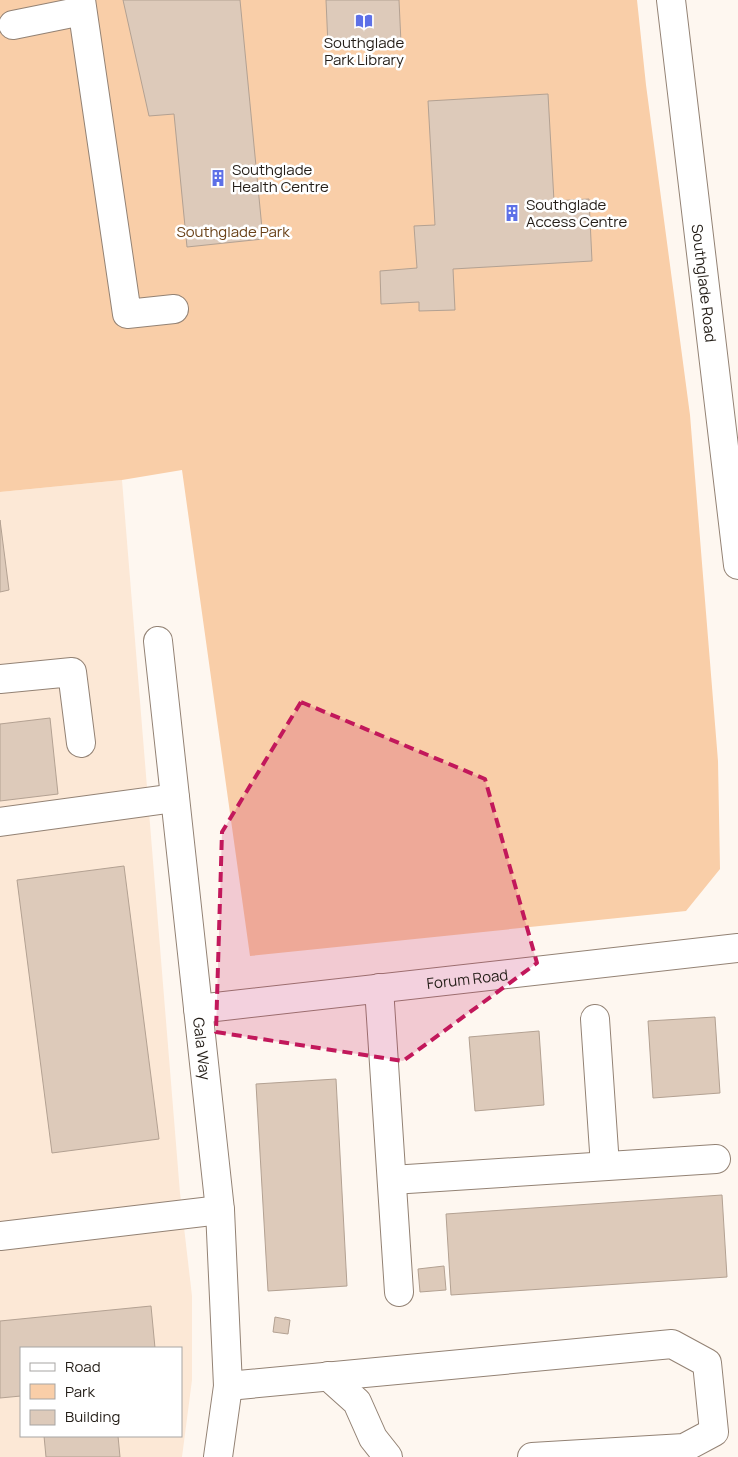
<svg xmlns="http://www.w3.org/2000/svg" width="738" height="1457" font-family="Manrope,sans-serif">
<rect width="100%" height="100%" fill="#fef7f0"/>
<path fill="#fce8d6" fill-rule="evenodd" d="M 122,480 L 180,1193 L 192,1296 L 192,1380 L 182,1457 L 0,1457 L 0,492 ZM 21,1348 L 181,1348 L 181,1436 L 21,1436 Z"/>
<path fill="#f9cea8" d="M 0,0 L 637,0 L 646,85 L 690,415 L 718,761 L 720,869 L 686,911 L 250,956 L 182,470 L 122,480 L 0,492 Z"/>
<path fill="#ddcaba" stroke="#b3a192" d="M 123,0 L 240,0 L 263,239 L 187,247 L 174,114 L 149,116 Z
M 326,0 L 399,0 L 401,43 L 328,46 Z
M 548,94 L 554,201 L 589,199 L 592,261 L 453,269 L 455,310 L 419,311 L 419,302 L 381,304 L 380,271 L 417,268 L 414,226 L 435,225 L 428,101 Z
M 0,520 L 9,590 L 0,592 Z
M 50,718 L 58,794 L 0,801 L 0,724 Z
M 124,866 L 159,1139 L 52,1153 L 17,880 Z
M 715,1017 L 720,1093 L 653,1098 L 648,1021 Z
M 539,1031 L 544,1105 L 475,1111 L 469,1037 Z
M 336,1079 L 347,1286 L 268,1291 L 256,1084 Z
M 722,1195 L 727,1277 L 451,1295 L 446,1214 Z
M 444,1266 L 446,1290 L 420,1292 L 418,1269 Z
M 151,1306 L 155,1348 L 21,1348 L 21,1396 L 0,1398 L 0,1321 Z
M 275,1317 L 290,1320 L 288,1334 L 273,1332 Z
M 44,1436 L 118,1436 L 120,1457 L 46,1457 Z"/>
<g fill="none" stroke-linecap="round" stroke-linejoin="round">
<g stroke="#938274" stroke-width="30">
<g id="minor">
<path d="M 81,0 L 127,314 L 174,309"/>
<path id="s1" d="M 671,0 L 738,565"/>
<path d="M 13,25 L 82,11"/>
<path id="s2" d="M 158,641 L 220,1210 L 228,1386 L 218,1457"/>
<path d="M 0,679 L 72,672 L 81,743"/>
<path d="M 0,822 L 175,798"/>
<path d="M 379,988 L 399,1292"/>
<path id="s3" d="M 198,1009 L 738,948"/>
<path d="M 595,1019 L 605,1166"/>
<path d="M 392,1180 L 716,1159"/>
<path d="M 0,1236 L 220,1210"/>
<path d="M 328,1376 L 357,1402 L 373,1438 L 388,1457"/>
<path d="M 228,1386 L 672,1344 L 707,1363 L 714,1432 L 684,1448 L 532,1457"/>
</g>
</g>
<use href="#minor" stroke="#fff" stroke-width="28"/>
</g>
<path fill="#c2185b" fill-opacity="0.2" stroke="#c2185b" stroke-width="4" stroke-dasharray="10 6" stroke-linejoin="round" d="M 301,702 L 485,779 L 537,963 L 403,1061 L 216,1032 L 222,832 Z"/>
<defs>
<g id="library-bare" transform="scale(1.35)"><path d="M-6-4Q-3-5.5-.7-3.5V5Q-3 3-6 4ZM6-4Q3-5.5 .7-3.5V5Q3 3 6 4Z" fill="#5d70e7" stroke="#fff" stroke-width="2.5" paint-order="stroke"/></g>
<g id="building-bare" transform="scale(1.35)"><path d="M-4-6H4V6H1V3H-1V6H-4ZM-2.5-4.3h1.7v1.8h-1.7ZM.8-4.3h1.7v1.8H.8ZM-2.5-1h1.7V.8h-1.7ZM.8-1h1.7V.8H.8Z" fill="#5d70e7" stroke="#fff" stroke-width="2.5" paint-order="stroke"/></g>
</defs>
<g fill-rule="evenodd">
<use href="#library-bare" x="364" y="21"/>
<use href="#building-bare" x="218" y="178"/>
<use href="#building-bare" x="512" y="213"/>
</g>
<g text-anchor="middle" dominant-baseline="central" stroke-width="5" stroke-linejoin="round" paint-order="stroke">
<g font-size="15" fill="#241e18" stroke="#fff" text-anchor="start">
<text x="364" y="42" text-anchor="middle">Southglade<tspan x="364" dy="17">Park Library</tspan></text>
<text x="232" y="169">Southglade<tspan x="232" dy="17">Health Centre</tspan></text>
<text x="526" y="204">Southglade<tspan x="526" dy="17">Access Centre</tspan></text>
</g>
<g font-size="15" fill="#6b431a" stroke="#fff">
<text x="233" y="231">Southglade Park</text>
</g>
<g font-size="15" fill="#241e18" stroke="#fff">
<text stroke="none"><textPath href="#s1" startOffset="285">Southglade Road</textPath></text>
<text stroke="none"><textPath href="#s3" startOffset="271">Forum Road</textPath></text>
<text stroke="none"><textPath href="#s2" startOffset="410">Gala Way</textPath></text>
</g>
</g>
<rect x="20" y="1347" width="162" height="90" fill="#ffffff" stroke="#a7a5a3"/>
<rect x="30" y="1363" width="25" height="8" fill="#ffffff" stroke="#a7a5a3"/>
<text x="65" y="1372" font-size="15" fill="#241e18">Road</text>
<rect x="30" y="1384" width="25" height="15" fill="#f9cea8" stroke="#a7a5a3"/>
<text x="65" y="1397" font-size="15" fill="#241e18">Park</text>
<rect x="30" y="1410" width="25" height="15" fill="#ddcaba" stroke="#a7a5a3"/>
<text x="65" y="1422" font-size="15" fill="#241e18">Building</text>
</svg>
